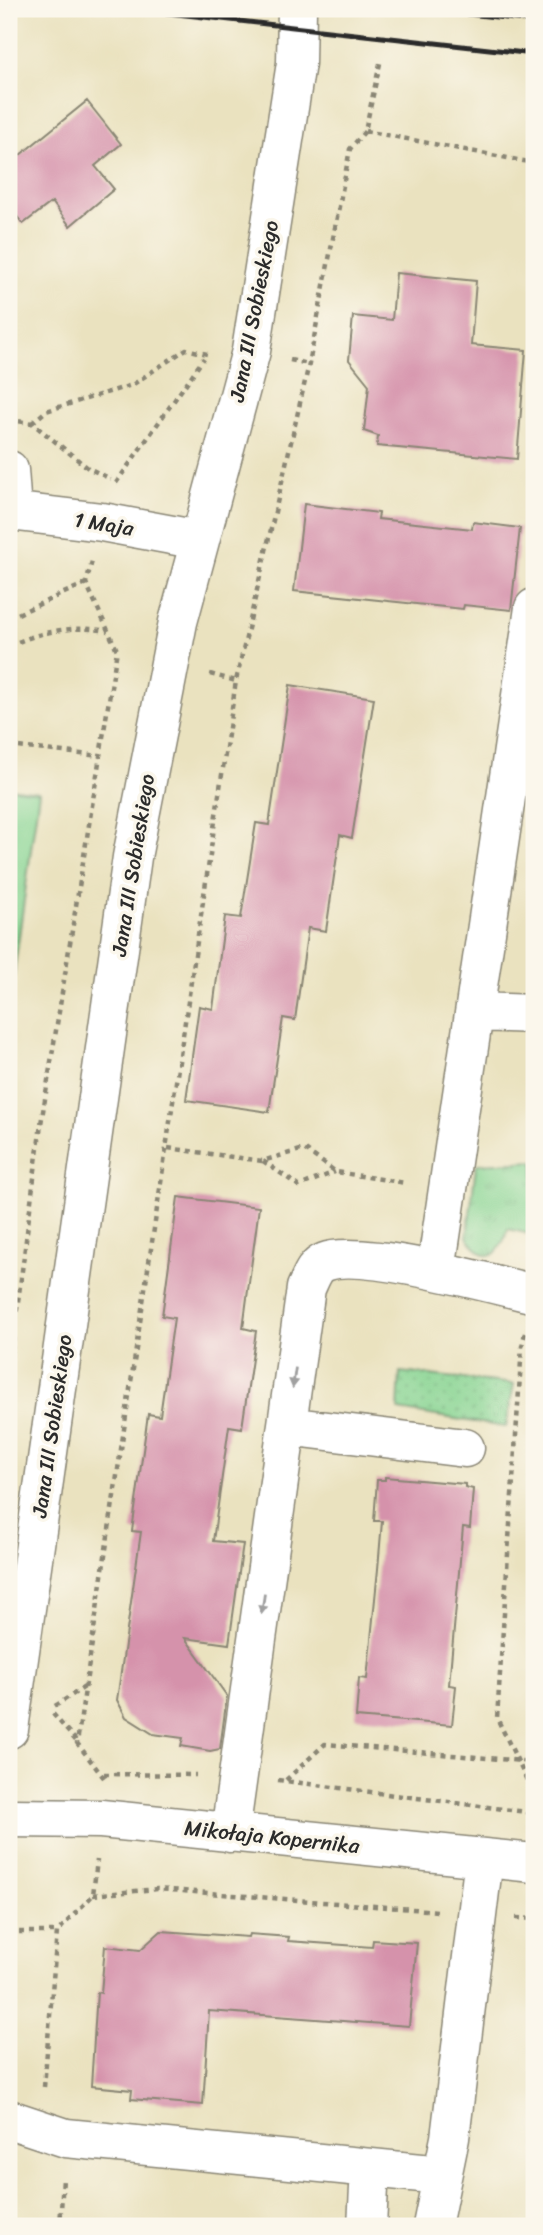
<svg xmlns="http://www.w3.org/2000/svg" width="543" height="2235" font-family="Sriracha,sans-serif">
<defs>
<pattern id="grass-tufts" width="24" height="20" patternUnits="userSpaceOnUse" patternTransform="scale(1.75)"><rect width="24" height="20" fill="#87d492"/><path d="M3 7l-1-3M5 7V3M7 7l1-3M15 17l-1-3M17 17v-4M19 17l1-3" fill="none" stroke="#75b67e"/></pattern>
<pattern id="park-dots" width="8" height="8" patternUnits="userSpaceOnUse" patternTransform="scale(1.75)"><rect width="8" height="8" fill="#87d492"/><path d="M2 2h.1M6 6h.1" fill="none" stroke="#75b67e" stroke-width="1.8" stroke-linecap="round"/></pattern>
</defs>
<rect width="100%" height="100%" fill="#fbf7ec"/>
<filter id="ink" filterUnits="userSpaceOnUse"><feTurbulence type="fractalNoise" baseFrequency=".0143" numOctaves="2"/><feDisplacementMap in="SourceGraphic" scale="14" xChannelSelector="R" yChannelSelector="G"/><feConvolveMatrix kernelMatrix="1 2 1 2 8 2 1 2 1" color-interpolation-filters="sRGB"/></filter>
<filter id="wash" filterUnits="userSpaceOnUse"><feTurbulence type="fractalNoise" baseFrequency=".00686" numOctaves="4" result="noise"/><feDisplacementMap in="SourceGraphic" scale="28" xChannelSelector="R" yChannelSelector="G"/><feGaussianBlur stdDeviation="1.57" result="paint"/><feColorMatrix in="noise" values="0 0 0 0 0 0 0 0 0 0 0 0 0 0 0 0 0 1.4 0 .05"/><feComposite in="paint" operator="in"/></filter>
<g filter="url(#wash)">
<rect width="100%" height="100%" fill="#eae2bf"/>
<path fill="url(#grass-tufts)" stroke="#59805e" stroke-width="2" d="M 534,1161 L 534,1235 L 508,1229 C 498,1258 488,1267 467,1237 L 476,1166 L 478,1164 Z"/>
<path fill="url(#park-dots)" stroke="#59805e" stroke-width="2" d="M 400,1372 L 514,1384 L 506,1427 L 398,1410 Z"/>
<path fill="#87d492" stroke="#59805e" stroke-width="2" d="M 9,788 L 39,792 L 9,1008 Z"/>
<g id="blocks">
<path fill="#d592ab" d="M 87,101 L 121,144 L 95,166 L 114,189 L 70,226 L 52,202 L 23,224 L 9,206 L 9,164 Z
M 396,273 L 476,281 L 471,345 L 526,350 L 517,459 L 377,446 L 378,436 L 364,431 L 369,385 L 349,360 L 353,316 L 392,320 Z
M 304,504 L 379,513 L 378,519 L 472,529 L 473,522 L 520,528 L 511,610 L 464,605 L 463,609 L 294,591 Z
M 290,685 L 374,698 L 352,838 L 340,835 L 326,931 L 308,928 L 295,1020 L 283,1018 L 269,1112 L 186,1100 L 199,1006 L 213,1009 L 225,916 L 241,918 L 256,823 L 269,825 Z
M 178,1197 L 259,1207 L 243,1328 L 256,1331 L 242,1428 L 229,1426 L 213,1541 L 243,1544 L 229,1644 L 185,1638 L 227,1696 L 220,1749 L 210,1751 L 181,1746 L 183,1738 L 153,1734 L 126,1717 L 117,1700 L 141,1532 L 132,1531 L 148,1414 L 160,1416 L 174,1318 L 162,1316 Z
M 385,1477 L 465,1484 L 465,1487 L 473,1489 L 470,1528 L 463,1527 L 449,1685 L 456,1686 L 452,1725 L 356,1717 L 359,1678 L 367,1679 L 378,1569 L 382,1521 L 374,1521 L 377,1480 L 385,1480 Z
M 161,1931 L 248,1937 L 249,1934 L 289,1937 L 288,1941 L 372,1947 L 373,1940 L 417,1943 L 409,2026 L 209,2011 L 203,2105 L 131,2099 L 132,2090 L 91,2086 L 97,1992 L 101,1993 L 105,1946 L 140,1950 Z"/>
</g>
</g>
<g filter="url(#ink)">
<use href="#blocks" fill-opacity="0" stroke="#8a8675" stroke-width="2"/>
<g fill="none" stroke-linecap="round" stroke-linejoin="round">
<g stroke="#8a8675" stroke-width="41">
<path id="minor" d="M 9,470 L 12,510
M 9,511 L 102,522 L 199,540
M 476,1012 L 534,1014
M 436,1270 L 534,608
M 287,1426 L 465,1448
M 9,1729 L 132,857 L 178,622 L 251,351 L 296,63 L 297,9
M 9,1818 L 101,1819 L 534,1863
M 230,1833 L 306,1288 C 311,1278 314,1266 325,1262 C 359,1248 494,1284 534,1294
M 9,2119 L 66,2138 L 442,2175
M 367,2226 L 370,2168
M 432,2226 L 450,2138 L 484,1858"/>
</g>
<path stroke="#8a8675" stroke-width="4.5" stroke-dasharray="5 5" stroke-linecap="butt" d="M 365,131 L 534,163
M 290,360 L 309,364
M 9,420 L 32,423 L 88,468 L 111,479
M 32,423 L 46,411 L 132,385 L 186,349 L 207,354
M 116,483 L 204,358
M 9,618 L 86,583
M 9,646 C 41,631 73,625 108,631
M 210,674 L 236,681
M 9,746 L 100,756
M 168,1148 L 262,1161 L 304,1149 L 336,1172 L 406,1183
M 263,1161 L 299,1186 L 335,1172
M 525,1333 L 522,1346 L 497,1718 L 534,1795
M 9,1371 L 41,1124 L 117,650 L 86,583 L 92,561
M 55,1706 L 86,1686
M 53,1714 L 77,1742
M 104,1774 L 196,1775
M 104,1778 L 77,1743 L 236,681 L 309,364 L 350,149 L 365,131 L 381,59
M 278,1780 L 534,1813
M 286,1780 L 325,1744 L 534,1762
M 93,1895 L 157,1889 L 438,1911
M 516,1918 L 534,1919
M 9,1932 L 57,1932
M 44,2087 L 57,1932 L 93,1895 L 97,1860
M 60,2226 L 63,2178"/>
<use href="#minor" stroke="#fff" stroke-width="38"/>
<path stroke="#2b2b2b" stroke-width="5" d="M 132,9 L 534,54
M 419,9 L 534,21"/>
</g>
<defs><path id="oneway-solid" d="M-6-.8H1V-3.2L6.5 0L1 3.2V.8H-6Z" transform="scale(1.75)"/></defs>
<g fill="#a0a0a0">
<use href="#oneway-solid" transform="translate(294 1378) rotate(98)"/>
<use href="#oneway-solid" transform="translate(263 1604) rotate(98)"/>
</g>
</g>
<g text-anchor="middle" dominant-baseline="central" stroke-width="7" stroke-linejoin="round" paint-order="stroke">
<g font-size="21" fill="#2b2b2b" stroke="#fbf7ec">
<text transform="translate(254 311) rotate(-79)">Jana III Sobieskiego</text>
<text transform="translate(104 524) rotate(9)">1 Maja</text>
<text transform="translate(133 865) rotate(-81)">Jana III Sobieskiego</text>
<text transform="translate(52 1426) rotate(-82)">Jana III Sobieskiego</text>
<text transform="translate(272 1837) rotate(6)">Mikołaja Kopernika</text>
</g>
</g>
<rect width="543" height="2235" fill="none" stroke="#fbf7ec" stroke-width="35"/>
</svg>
